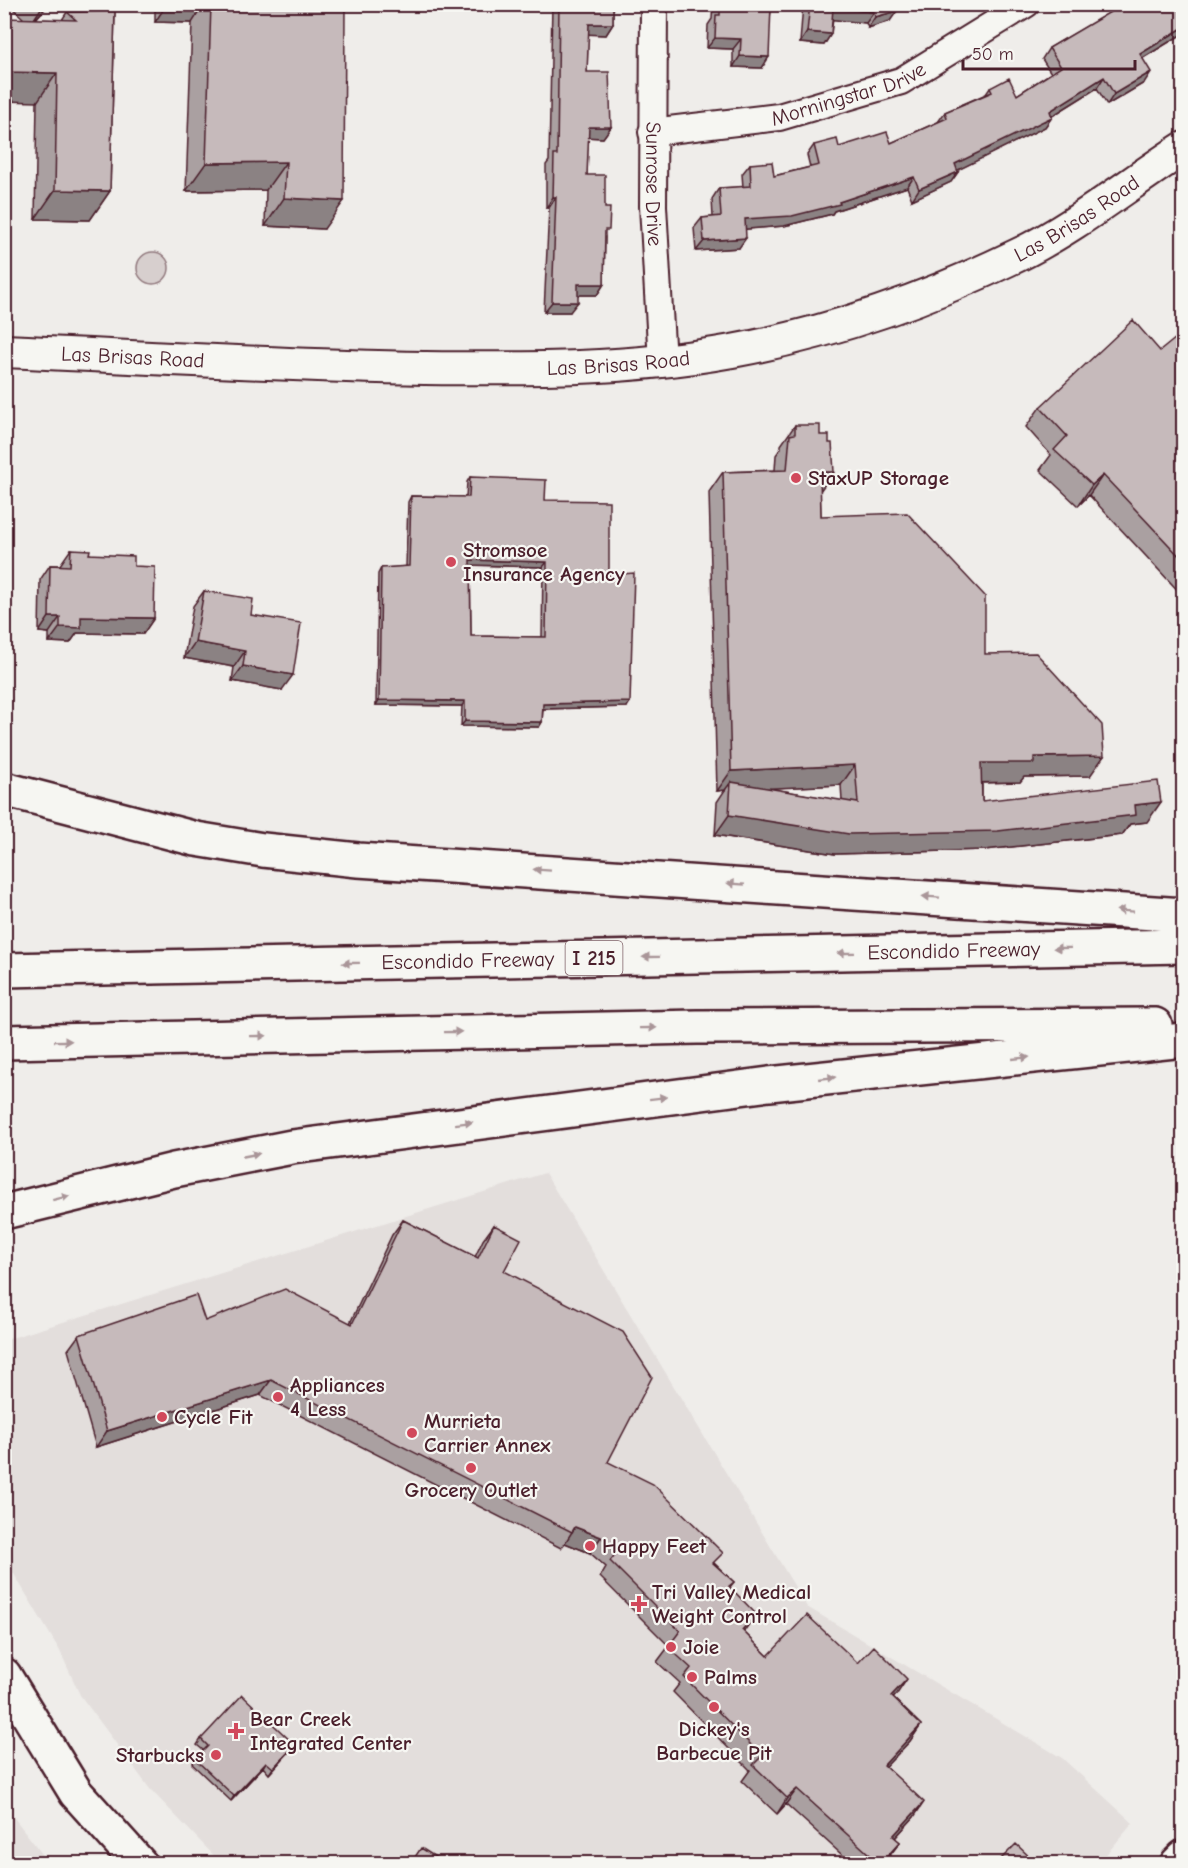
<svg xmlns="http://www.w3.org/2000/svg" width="1188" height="1868" font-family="'Comic Neue',sans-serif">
<rect width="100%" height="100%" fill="#efedea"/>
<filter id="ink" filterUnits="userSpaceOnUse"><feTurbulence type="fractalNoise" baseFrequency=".0167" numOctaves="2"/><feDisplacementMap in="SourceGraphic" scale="12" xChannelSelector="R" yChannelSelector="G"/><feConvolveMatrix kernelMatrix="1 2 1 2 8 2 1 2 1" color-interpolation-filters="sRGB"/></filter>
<g filter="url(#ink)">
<path fill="#e3dedc" d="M 545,1173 L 807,1607 L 1062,1758 L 1133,1823 L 1098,1864 L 221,1863 L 150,1789 L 80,1695 L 60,1651 L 5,1559 L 5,1340 Z
M 5,1806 L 49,1863 L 5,1863 Z"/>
<path fill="#d7cfce" stroke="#90777c" stroke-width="1.5" d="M137 268a16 16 0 1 1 32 0a16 16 0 1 1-32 0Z"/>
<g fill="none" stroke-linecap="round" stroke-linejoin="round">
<g stroke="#4a1f2b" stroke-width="30">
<g id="minor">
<path id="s1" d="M 654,4 L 653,206 L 662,362"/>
<path id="s2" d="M 652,132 L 779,117 L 901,81 L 1026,4"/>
</g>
</g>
<g stroke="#4a1f2b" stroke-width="36">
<g id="tertiary">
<path id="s3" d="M 4,351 C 144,357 284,366 424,368 C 530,369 627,370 732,351 C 831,333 927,299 1018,255 C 1077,226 1128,184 1184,148"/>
</g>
</g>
<g stroke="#4a1f2b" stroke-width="38">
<path id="secondary" d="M 4,1675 L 76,1793 L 140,1864
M 1177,1864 L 1184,1857"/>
</g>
<g stroke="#4a1f2b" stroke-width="38">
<g id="motorway">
<path d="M 4,789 L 196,839 L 263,850 L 358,860 L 1184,915"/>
<path id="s4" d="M 4,970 L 1184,946"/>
<path d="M 4,1042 L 697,1027 L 1155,1025"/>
<path d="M 4,1212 L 174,1170 L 292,1147 L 769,1084 L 1184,1040"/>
</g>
</g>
<use href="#minor" stroke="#f6f6f2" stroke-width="26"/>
<use href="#tertiary" stroke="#f6f6f2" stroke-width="32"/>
<use href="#secondary" stroke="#f6f6f2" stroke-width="33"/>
<use href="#motorway" stroke="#f6f6f2" stroke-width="33"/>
</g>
<path fill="#aaa0a1" stroke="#4a1f2b" stroke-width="1.5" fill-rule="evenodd" d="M 8,4 L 49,4 L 36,19 L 62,20 L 67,12 L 115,11 L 110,191 L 90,220 L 35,219 L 37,102 L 23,18 Z
M 155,4 L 345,4 L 324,229 L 265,226 L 266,190 L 186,191 L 192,23 L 155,22 Z
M 552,4 L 613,4 L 613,24 L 606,35 L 588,34 L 587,72 L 611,127 L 603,138 L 588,137 L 587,175 L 605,237 L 604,284 L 597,295 L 578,295 L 570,312 L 544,312 L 549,208 L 546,208 L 546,165 L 549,161 Z
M 713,4 L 775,4 L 771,11 L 762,68 L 733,67 L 733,49 L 707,48 L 708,25 L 712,19 Z
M 803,4 L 895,4 L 890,21 L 868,28 L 866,23 L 833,19 L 831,34 L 824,45 L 800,43 Z
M 1120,4 L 1147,4 L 1150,9 L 1184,33 L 1143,58 L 1144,83 L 1107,105 L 1097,88 L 1052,116 L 1052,117 L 1045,127 L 957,170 L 958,172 L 951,182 L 912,200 L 907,187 L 834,211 L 832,214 L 784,226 L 745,229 L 739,248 L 696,251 L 694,228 L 702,218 L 713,217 L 712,199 L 719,188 L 743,187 L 742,174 L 750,164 L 774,176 L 810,167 L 807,155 L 814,145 L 839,147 L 891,143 L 938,122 L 945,112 L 986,94 L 990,88 L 1017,95 L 1051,73 L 1042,59 L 1049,48 L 1118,8 Z
M 1184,347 L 1184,597 L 1089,495 L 1078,506 L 1040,470 L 1051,455 L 1026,427 L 1040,407 L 1160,351 Z
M 795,425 L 820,490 L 821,516 L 985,654 L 1090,776 L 1024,777 L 1020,782 L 982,783 L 982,801 L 1147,822 L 1130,824 L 1122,835 L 984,850 L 835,854 L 715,835 L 717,802 L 725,790 L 717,791 L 709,492 L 723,472 L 775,470 L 776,455 L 781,448 L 781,445 ZM 841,785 L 842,801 L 768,788 Z
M 470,477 L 545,500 L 609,575 L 627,707 L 543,709 L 542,722 L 539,727 L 461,726 L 462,706 L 376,705 L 378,574 L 381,568 L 406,567 L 408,502 L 411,496 L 466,497 L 467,482 ZM 470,565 L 543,567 L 542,637 L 471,636 Z
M 71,549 L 134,566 L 154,618 L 143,634 L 77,633 L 70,643 L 49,642 L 49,633 L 39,632 L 40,580 L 50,565 L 60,565 Z
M 204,591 L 251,615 L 282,690 L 232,681 L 234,667 L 184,658 L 193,606 Z
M 403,1220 L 475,1257 L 483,1240 L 494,1225 L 504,1271 L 608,1462 L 734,1582 L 730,1587 L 744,1632 L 768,1656 L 858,1663 L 897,1694 L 893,1698 L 921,1725 L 910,1741 L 886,1766 L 914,1817 L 895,1838 L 900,1842 L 884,1863 L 851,1863 L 786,1804 L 777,1814 L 742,1781 L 750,1770 L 673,1692 L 680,1683 L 657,1662 L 669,1646 L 600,1577 L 606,1567 L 590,1553 L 565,1543 L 561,1548 L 260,1395 L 96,1447 L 68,1350 L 79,1335 L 205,1321 L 350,1323 L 392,1235 Z
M 201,1739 L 295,1745 L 269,1774 L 263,1767 L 231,1801 L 192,1764 L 203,1750 L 197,1745 Z"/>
<path fill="#8b8283" stroke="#4a1f2b" stroke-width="1.5" d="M 44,4 L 49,4 L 30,25 Z
M 167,4 L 204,4 L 192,23 L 155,22 Z
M 833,8 L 874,12 L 866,23 L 826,19 Z
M 897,11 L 890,21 L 868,28 L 875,17 Z
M 589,24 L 613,24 L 606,35 L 581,34 Z
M 1184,27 L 1184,33 L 1133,64 L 1140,54 Z
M 807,32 L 831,34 L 824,45 L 800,43 Z
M 715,38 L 741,39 L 733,49 L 707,48 Z
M 740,56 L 769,57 L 762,68 L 733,67 Z
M 4,72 L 57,73 L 37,102 L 4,101 Z
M 1151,72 L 1144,83 L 1107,105 L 1114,94 Z
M 1104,77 L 1097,88 L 1044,121 L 1052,117 L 1045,127 L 948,175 L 955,164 L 1050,111 Z
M 589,127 L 611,127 L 603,138 L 581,137 Z
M 286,162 L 266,190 L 186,191 L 206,163 Z
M 958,172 L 951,182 L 912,200 L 919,189 Z
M 914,177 L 907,187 L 834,211 L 832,214 L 784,226 L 737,230 L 745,219 L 839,202 Z
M 55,190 L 110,191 L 90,220 L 35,219 Z
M 553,197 L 556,197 L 549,208 L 546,208 Z
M 284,198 L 344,201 L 324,229 L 265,226 Z
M 746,238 L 739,248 L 696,251 L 704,241 Z
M 578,284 L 604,284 L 597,295 L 570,295 Z
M 552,302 L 578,302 L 570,312 L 544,312 Z
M 820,472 L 834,472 L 820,491 Z
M 1103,475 L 1089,495 L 1078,506 L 1092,485 Z
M 470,560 L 547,562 L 543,567 L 467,565 Z
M 49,617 L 60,617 L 49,633 L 39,632 Z
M 81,617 L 154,618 L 143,634 L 77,633 L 70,643 L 49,642 L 60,627 Z
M 195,642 L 245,651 L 234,667 L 184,658 Z
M 243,666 L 293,675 L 282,690 L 232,681 Z
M 379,700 L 465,701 L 462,706 L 376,705 Z
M 630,702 L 627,707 L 539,709 L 543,704 Z
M 465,721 L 542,722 L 539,727 L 461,726 Z
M 1104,756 L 1090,776 L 1024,777 L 1020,782 L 967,783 L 981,763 L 1034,757 Z
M 855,765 L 841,785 L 731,790 L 731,782 L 725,790 L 717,791 L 731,771 Z
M 1161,802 L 1147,822 L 1130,824 L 1122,835 L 984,850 L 835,854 L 715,835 L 729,815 L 1135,805 Z
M 271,1380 L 260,1395 L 96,1447 L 107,1431 Z
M 575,1527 L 601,1537 L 590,1553 L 565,1543 Z
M 756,1614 L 745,1630 L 731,1645 L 742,1630 Z
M 907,1679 L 897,1694 L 880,1712 L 891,1696 Z
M 921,1725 L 910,1741 L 873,1780 L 884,1765 Z
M 295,1745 L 291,1750 L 269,1774 L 273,1768 Z
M 266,1762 L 263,1767 L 231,1801 L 234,1796 Z
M 797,1789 L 786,1804 L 777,1814 L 787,1798 Z
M 924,1802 L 914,1817 L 882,1852 L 893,1836 Z
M 900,1842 L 884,1863 L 881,1863 Z"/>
<path fill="#c6babb" stroke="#4a1f2b" stroke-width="1.5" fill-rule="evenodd" d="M 211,4 L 345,4 L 344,201 L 284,198 L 286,162 L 206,163 Z
M 559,4 L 613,4 L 613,24 L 589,24 L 587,72 L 609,72 L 611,127 L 589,127 L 587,175 L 605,175 L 605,208 L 610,208 L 609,230 L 605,230 L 604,284 L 578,284 L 578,302 L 552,302 L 556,197 L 553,197 L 554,155 L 557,155 Z
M 720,4 L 775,4 L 775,6 L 771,6 L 769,57 L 740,56 L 741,39 L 715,38 L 716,15 L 720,15 Z
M 810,4 L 895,4 L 897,11 L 875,17 L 874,12 L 833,8 L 831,34 L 807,32 Z
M 1122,4 L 1147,4 L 1150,9 L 1157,4 L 1184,4 L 1184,27 L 1140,54 L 1151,72 L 1114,94 L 1104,77 L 1050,111 L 1052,117 L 955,164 L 958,172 L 919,189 L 914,177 L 839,202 L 840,204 L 792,216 L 745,219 L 746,238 L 704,241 L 702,218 L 721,216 L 719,188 L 751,186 L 750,164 L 772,162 L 774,176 L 819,165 L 814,145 L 837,139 L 839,147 L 887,132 L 891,143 L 947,118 L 945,112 L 992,92 L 990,88 L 1009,78 L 1017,95 L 1061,67 L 1049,48 L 1122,5 Z
M 115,11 L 110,191 L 55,190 L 57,73 L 4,72 L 4,18 L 76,20 L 67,12 Z
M 1133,320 L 1160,351 L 1176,338 L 1184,347 L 1184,561 L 1103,475 L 1092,485 L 1054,450 L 1067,436 L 1040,407 Z
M 795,425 L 820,425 L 820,435 L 829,435 L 829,443 L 832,443 L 834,472 L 820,472 L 821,516 L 907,513 L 985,596 L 985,654 L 1036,653 L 1102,725 L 1104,756 L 1034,757 L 1034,763 L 981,763 L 982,801 L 1158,781 L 1161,802 L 1135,805 L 1136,815 L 998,831 L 849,834 L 729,815 L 731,782 L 858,803 L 855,765 L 731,771 L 723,472 L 787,470 L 790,435 L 795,434 Z
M 470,477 L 546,480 L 545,500 L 609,501 L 609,575 L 634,573 L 630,702 L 543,704 L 542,722 L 465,721 L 465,701 L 379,700 L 381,568 L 409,566 L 411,496 L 469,497 ZM 470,560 L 547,562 L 546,637 L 471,636 Z
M 71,549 L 90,550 L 89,554 L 134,556 L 134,566 L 155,567 L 154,618 L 81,617 L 81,628 L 60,627 L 60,617 L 49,617 L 50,565 L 70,566 Z
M 204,591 L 253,599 L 251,615 L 301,623 L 293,675 L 243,666 L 245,651 L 195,642 Z
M 403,1220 L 478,1258 L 494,1225 L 521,1239 L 504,1271 L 623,1332 L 652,1377 L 608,1462 L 653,1484 L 723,1553 L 713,1563 L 734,1582 L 729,1586 L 756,1614 L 742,1630 L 768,1656 L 807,1615 L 858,1663 L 874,1646 L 907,1679 L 891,1696 L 921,1725 L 884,1765 L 924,1802 L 893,1836 L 900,1842 L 881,1863 L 879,1863 L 797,1789 L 787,1798 L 753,1765 L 762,1756 L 684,1677 L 691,1668 L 668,1647 L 680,1631 L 610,1561 L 617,1552 L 601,1537 L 575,1527 L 572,1532 L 271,1380 L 107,1431 L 79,1335 L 196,1295 L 205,1321 L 285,1289 L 352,1324 Z
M 242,1695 L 295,1745 L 273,1768 L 266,1762 L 234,1796 L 195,1759 L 208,1746 L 201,1739 Z
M 1016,1844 L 1036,1863 L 997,1863 Z
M 421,1848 L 445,1863 L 411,1863 Z"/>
<defs><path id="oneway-solid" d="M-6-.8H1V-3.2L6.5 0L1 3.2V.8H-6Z" transform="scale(1.5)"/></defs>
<g fill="#a99598">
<use href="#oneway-solid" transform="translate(542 870) rotate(-176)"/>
<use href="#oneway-solid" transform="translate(736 884) rotate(-176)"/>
<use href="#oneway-solid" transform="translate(931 897) rotate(-176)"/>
<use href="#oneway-solid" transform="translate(1125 911) rotate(-176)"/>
<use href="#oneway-solid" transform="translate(1062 948) rotate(179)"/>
<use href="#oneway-solid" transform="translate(846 953) rotate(179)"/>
<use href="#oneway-solid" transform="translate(651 957) rotate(179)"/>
<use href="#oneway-solid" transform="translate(351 963) rotate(179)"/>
<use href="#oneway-solid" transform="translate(648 1028) rotate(-1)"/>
<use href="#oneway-solid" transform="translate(453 1032) rotate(-1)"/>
<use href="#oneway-solid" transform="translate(258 1036) rotate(-1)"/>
<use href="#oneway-solid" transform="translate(63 1041) rotate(-1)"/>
<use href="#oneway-solid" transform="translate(1021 1058) rotate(-6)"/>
<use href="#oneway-solid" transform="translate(827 1078) rotate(-6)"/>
<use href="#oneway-solid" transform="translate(658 1098) rotate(-7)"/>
<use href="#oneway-solid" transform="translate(464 1123) rotate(-7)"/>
<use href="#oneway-solid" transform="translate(251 1155) rotate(-11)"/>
<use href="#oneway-solid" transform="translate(61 1198) rotate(-14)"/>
</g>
</g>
<g fill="#d1495b" stroke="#f6f6f2" stroke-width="2">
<circle cx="796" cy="478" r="6"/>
<circle cx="451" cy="562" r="6"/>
<circle cx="278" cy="1397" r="6"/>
<circle cx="162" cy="1417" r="6"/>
<circle cx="412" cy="1433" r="6"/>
<circle cx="471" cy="1468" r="6"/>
<circle cx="590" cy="1546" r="6"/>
<path d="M636 1595h6v6h6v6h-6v6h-6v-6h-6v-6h6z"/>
<circle cx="671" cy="1647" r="6"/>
<circle cx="692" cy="1677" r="6"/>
<circle cx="714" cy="1707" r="6"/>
<path d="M233 1722h6v6h6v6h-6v6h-6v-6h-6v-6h6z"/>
<circle cx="216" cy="1755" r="6"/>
</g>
<g text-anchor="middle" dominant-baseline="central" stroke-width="4.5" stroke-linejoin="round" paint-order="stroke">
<rect fill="#f6f6f2" stroke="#7e6067" stroke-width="1.5" x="565.5" y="941" width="57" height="34" rx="4.5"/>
<g font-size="20" font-weight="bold" fill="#4a1f2b">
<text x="594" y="958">I 215</text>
</g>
<g font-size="21" fill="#4a1f2b" stroke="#f6f6f2">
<text stroke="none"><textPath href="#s2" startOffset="201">Morningstar Drive</textPath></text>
<text stroke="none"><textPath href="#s1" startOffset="180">Sunrose Drive</textPath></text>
<text stroke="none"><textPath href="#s3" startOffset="1101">Las Brisas Road</textPath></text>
<text stroke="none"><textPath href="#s3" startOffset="129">Las Brisas Road</textPath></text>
<text stroke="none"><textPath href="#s3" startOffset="615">Las Brisas Road</textPath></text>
<text stroke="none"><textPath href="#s4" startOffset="950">Escondido Freeway</textPath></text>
<text stroke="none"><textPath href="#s4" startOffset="464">Escondido Freeway</textPath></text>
</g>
<g font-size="21" font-weight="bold" fill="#4a1f2b" stroke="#f6f6f2" text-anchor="start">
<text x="808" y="478">StaxUP Storage</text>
<text x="463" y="550">Stromsoe<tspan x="463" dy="24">Insurance Agency</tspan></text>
<text x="290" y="1385">Appliances<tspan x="290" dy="24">4 Less</tspan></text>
<text x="174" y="1417">Cycle Fit</text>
<text x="424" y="1421">Murrieta<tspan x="424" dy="24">Carrier Annex</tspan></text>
<text x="471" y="1490" text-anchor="middle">Grocery Outlet</text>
<text x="602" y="1546">Happy Feet</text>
<text x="652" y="1592">Tri Valley Medical<tspan x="652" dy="24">Weight Control</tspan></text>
<text x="683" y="1647">Joie</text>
<text x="704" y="1677">Palms</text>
<text x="250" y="1719">Bear Creek<tspan x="250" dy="24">Integrated Center</tspan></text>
<text x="714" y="1729" text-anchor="middle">Dickey's<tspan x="714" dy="24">Barbecue Pit</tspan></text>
<text x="204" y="1755" text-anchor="end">Starbucks</text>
</g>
</g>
<rect width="1188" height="1868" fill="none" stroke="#f6f6f2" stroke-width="24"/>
<rect x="12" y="12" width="1164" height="1844" fill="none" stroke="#4a1f2b" stroke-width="2" filter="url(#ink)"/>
<path d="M963 60v9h172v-9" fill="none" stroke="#4a1f2b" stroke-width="3"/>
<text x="972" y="60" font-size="18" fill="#4a1f2b" stroke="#f6f6f2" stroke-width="4.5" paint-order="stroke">50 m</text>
</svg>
